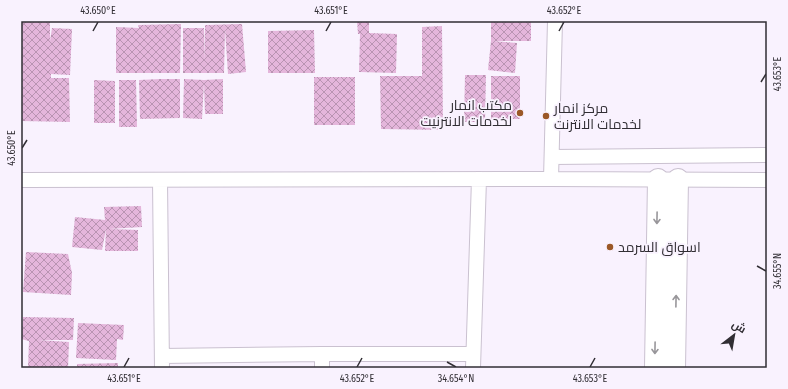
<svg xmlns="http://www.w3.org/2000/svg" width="788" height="389" font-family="'Fira Sans Condensed',Cairo,sans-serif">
<defs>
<pattern id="building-cross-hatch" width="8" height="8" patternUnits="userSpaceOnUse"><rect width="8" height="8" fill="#e4b6db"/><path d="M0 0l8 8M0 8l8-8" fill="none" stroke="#b994b2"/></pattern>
</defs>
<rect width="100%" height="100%" fill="#f9f2fe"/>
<path fill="url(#building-cross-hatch)" d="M 21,21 L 50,21 L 50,41 L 52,28 L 72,29 L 70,75 L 51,74 L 51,78 L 69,78 L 70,122 L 21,121 Z
M 357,21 L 369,21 L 369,33 L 397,34 L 396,73 L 359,72 L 360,34 L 358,34 Z
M 491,21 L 531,21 L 531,41 L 494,41 L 517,43 L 515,73 L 488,70 L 491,41 Z
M 181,24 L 180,73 L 116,73 L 116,27 L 139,28 L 138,25 Z
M 242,24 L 246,72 L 228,74 L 225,29 L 224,73 L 183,73 L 183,28 L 204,28 L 205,61 L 205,25 Z
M 442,26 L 443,130 L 381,129 L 380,76 L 422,76 L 422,27 Z
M 314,30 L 315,73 L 268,73 L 268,31 Z
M 465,75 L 486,75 L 485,122 L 464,122 Z
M 491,76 L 520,76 L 520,119 L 491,119 Z
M 314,77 L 355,77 L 355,125 L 314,125 Z
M 161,79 L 180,79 L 180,118 L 140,119 L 139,80 Z
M 184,79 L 204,80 L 223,79 L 223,114 L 205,114 L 204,83 L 202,119 L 183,118 Z
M 94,80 L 115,81 L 115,123 L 94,123 Z
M 119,80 L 136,80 L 137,127 L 119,127 Z
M 141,206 L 142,227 L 109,229 L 138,230 L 138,251 L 105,251 L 106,229 L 102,250 L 72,247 L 75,217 L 105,220 L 104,207 Z
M 26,252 L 68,254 L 72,273 L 71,295 L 23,292 Z
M 23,317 L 74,318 L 73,340 L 39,340 L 69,342 L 68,368 L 28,368 L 29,341 L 21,339 Z
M 78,323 L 124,325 L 123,340 L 117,339 L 116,360 L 76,358 Z
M 118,363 L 118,368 L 77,368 L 77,364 Z"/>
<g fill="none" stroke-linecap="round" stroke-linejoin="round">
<g stroke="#cac1d0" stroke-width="16">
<path id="street" d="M 552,157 L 767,155
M 551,179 L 555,21
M 21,180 L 551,179 L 767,180
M 160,180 L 162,368
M 322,354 L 322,368
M 162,356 L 322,354 L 473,354
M 473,368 L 479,179"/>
</g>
<g stroke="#cac1d0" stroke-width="22">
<path id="secondary" d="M 655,368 L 658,179
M 675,368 L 678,179"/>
</g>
<use href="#street" stroke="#fff" stroke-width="14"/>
<use href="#secondary" stroke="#fff" stroke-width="20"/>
</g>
<defs><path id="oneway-shaft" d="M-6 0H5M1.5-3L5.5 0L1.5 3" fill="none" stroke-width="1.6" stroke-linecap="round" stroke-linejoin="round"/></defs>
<g stroke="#98969a">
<use href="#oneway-shaft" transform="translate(657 218) rotate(91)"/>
<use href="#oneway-shaft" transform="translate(676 301) rotate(-89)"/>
<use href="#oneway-shaft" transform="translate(655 348) rotate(91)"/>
</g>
<path fill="none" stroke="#312e34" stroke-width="1.5" d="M 93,31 L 98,22M 326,31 L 331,22M 559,31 L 564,22M 761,82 L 766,74M 22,148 L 27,140M 757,266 L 766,271M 447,362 L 456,367M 124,367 L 129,358M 357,367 L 362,358M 590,367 L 595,358"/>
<g fill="#9b5827" stroke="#f9f2fe" stroke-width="1.5">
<circle cx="520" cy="113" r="4"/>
<circle cx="546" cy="116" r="4"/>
<circle cx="610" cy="247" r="4"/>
</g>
<g text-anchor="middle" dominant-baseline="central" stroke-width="3.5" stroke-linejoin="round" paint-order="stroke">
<g font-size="14" fill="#312e34" stroke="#f9f2fe" text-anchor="start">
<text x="512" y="105" text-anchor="end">مكتب انمار<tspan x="512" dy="16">لخدمات الانترنيت</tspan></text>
<text x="554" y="108">مركز انمار<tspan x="554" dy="16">لخدمات الانترنت</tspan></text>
<text x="618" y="247">اسواق السرمد</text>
</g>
</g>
<rect width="788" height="389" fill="none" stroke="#f9f2fe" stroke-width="44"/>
<g transform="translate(734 335) rotate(31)" stroke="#f9f2fe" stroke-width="3" paint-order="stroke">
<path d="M0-3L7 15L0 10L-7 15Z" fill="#312e34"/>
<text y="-6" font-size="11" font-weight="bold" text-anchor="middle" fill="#312e34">ش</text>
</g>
<rect x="22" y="22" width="744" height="345" fill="none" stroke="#312e34" stroke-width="1.5"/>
<g font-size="10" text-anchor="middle" fill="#312e34">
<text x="98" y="14">43.650°E</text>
<text x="331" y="14">43.651°E</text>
<text x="564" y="14">43.652°E</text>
<text transform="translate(777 74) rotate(-90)" y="4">43.653°E</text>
<text transform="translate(11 148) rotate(-90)" y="4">43.650°E</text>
<text transform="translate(777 271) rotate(-90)" y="4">34.655°N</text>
<text x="124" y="382">43.651°E</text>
<text x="357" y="382">43.652°E</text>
<text x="456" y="382">34.654°N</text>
<text x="590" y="382">43.653°E</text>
</g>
</svg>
